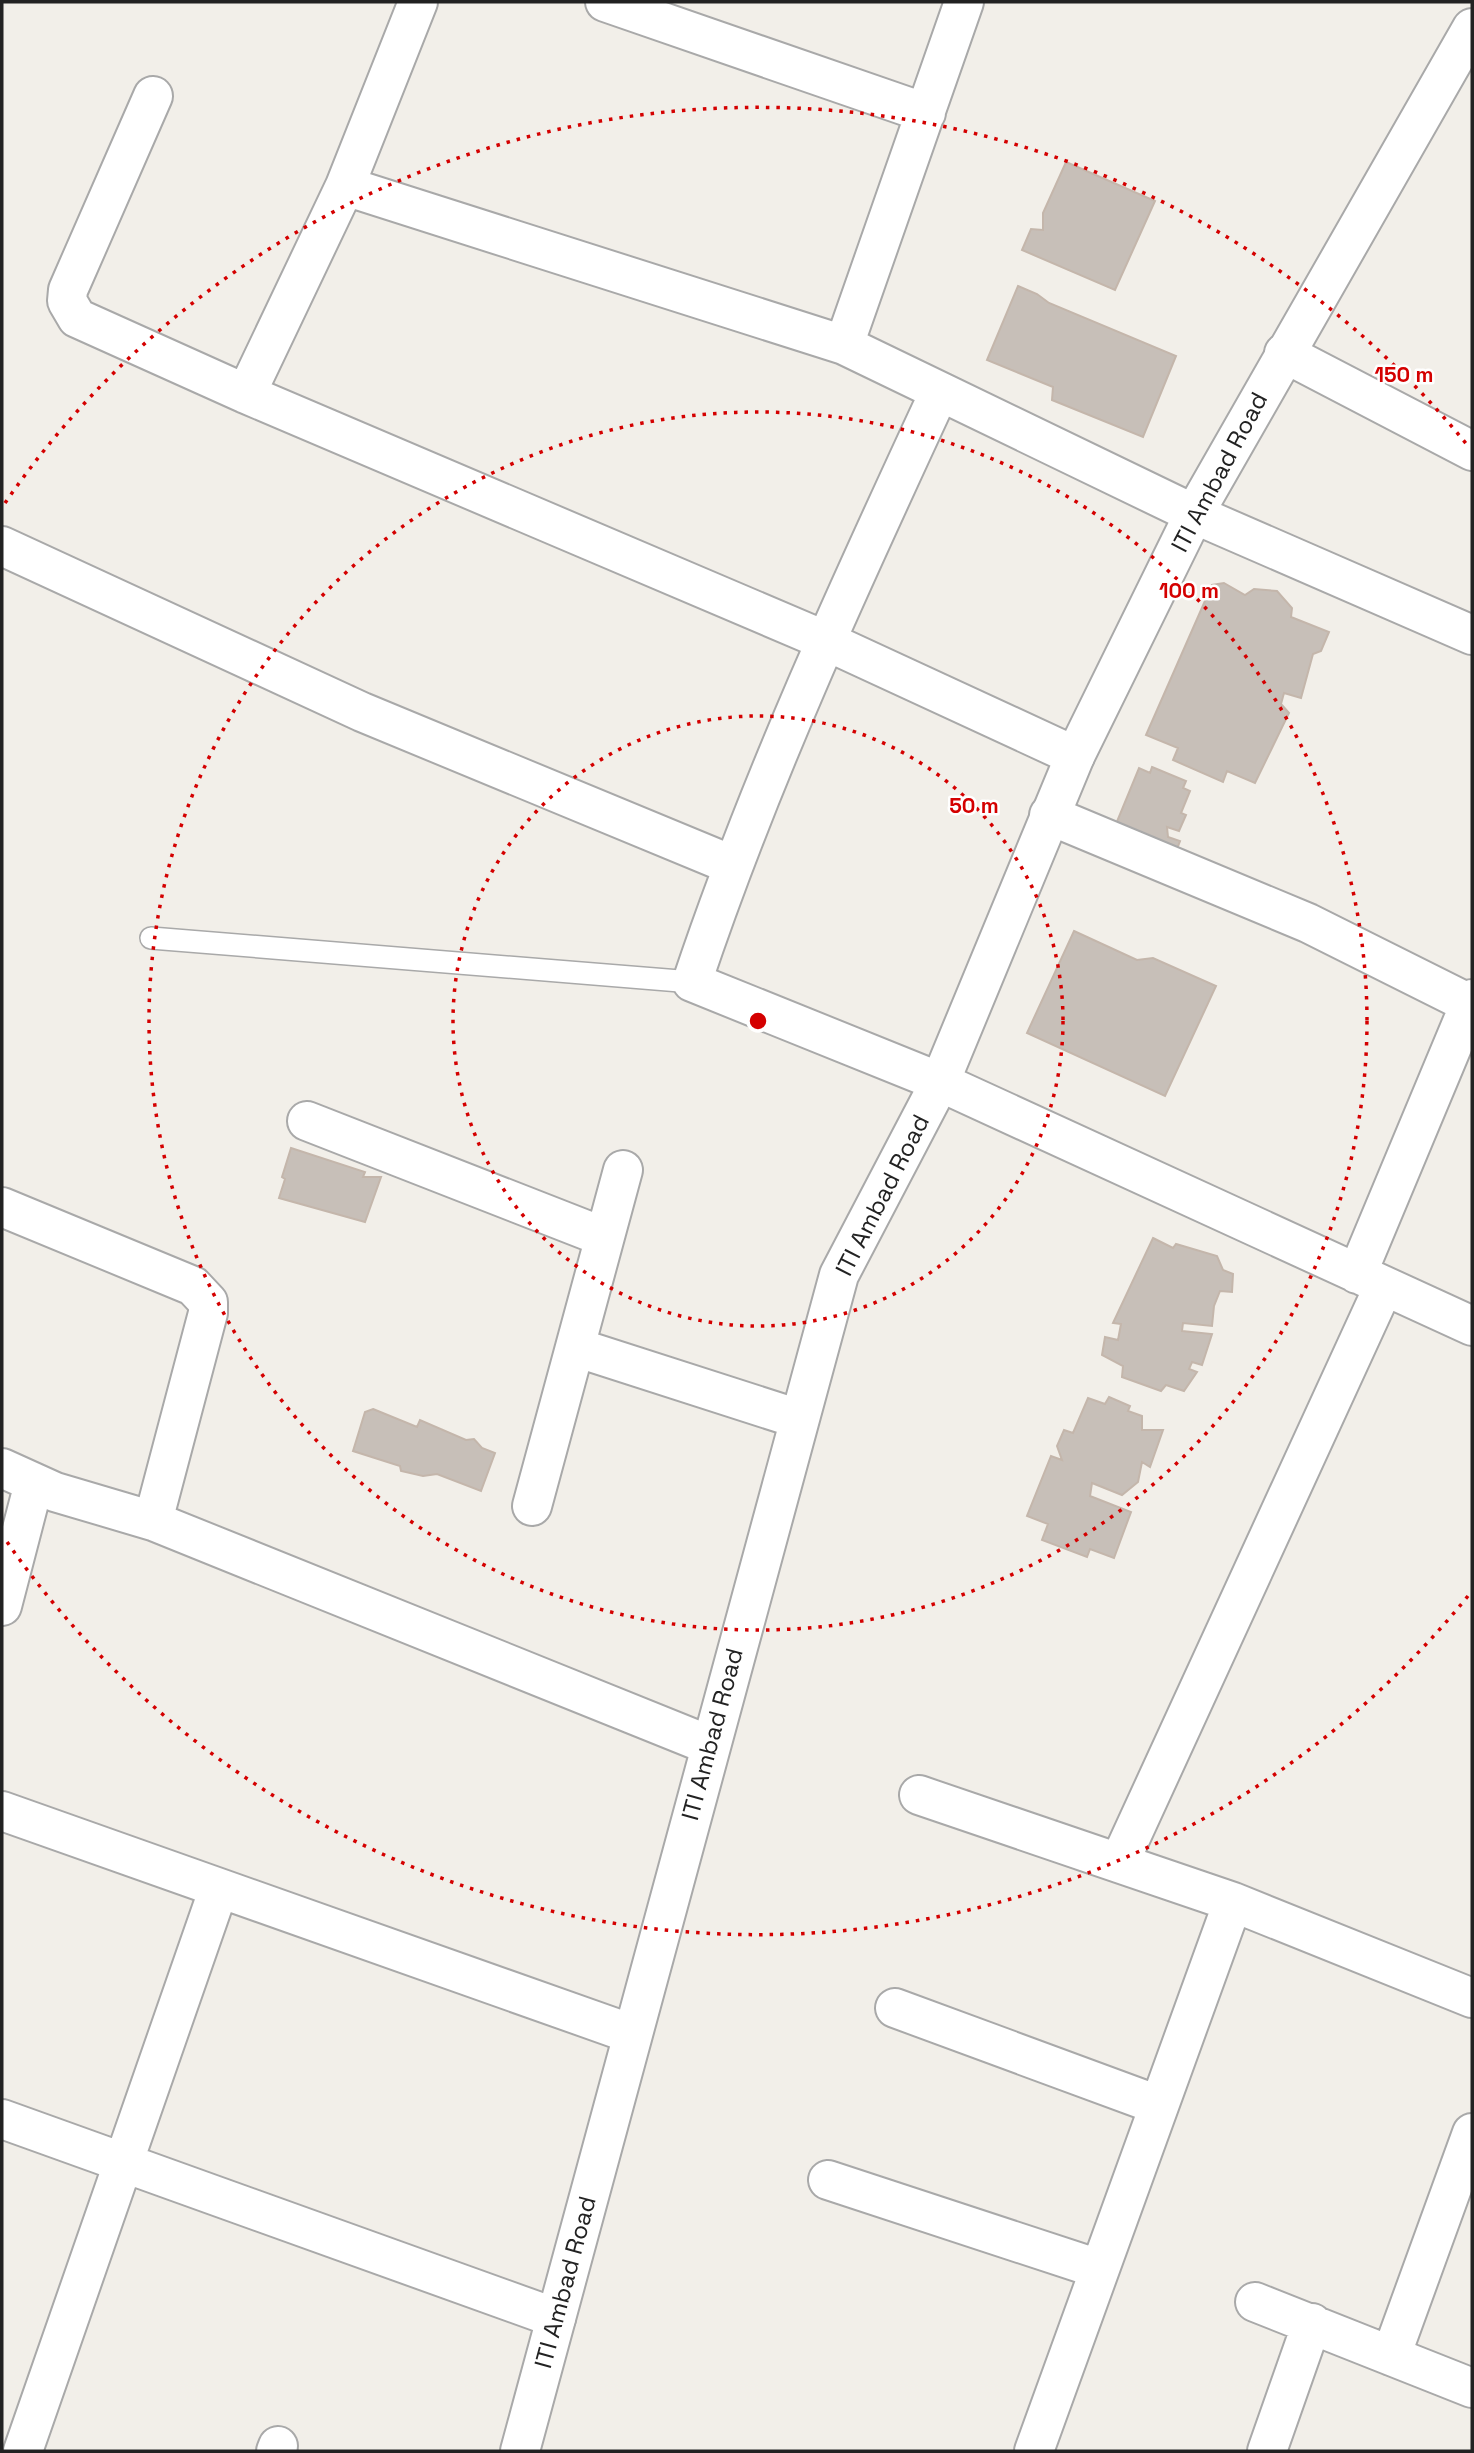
<svg xmlns="http://www.w3.org/2000/svg" width="1474" height="2453" font-family="'Space Grotesk',sans-serif">
<rect width="100%" height="100%" fill="#f2efe9"/>
<path fill="#c7bfb8" stroke="#c4b6ab" stroke-width="2" d="M 1066,162 L 1155,201 L 1115,290 L 1022,250 L 1031,229 L 1043,230 L 1043,213 Z
M 1018,286 L 1037,294 L 1049,303 L 1176,356 L 1143,437 L 1052,400 L 1053,387 L 987,360 Z
M 1224,583 L 1245,595 L 1254,589 L 1277,591 L 1292,608 L 1291,617 L 1329,632 L 1321,651 L 1313,654 L 1301,698 L 1284,693 L 1281,704 L 1289,713 L 1255,783 L 1227,771 L 1223,782 L 1173,760 L 1178,748 L 1146,735 L 1212,585 Z
M 1152,767 L 1186,781 L 1183,788 L 1190,791 L 1181,813 L 1186,815 L 1179,831 L 1167,827 L 1168,837 L 1180,841 L 1177,849 L 1116,824 L 1139,768 L 1150,773 Z
M 1074,931 L 1137,960 L 1153,958 L 1216,986 L 1165,1096 L 1027,1033 Z
M 291,1148 L 365,1172 L 363,1177 L 381,1177 L 365,1222 L 279,1198 L 285,1179 L 282,1177 Z
M 1153,1238 L 1173,1248 L 1176,1244 L 1217,1256 L 1223,1270 L 1233,1274 L 1232,1292 L 1220,1291 L 1214,1306 L 1212,1326 L 1183,1323 L 1182,1331 L 1212,1334 L 1202,1365 L 1192,1362 L 1189,1369 L 1197,1372 L 1184,1391 L 1166,1385 L 1161,1391 L 1122,1377 L 1123,1366 L 1102,1355 L 1105,1337 L 1118,1340 L 1121,1324 L 1113,1323 Z
M 1109,1397 L 1130,1406 L 1128,1411 L 1142,1416 L 1142,1430 L 1163,1430 L 1150,1467 L 1142,1462 L 1138,1482 L 1122,1495 L 1092,1483 L 1090,1496 L 1131,1512 L 1114,1558 L 1090,1549 L 1087,1557 L 1042,1540 L 1048,1524 L 1027,1516 L 1051,1456 L 1062,1460 L 1057,1446 L 1064,1430 L 1073,1433 L 1088,1398 L 1105,1404 Z
M 373,1409 L 417,1427 L 420,1420 L 466,1440 L 474,1439 L 482,1448 L 495,1453 L 481,1491 L 437,1474 L 423,1476 L 401,1471 L 400,1466 L 353,1451 L 365,1412 Z"/>
<g fill="none" stroke-linecap="round" stroke-linejoin="round">
<g stroke="#a9a9a9" stroke-width="24">
<path id="service" d="M 151,938 L 692,982"/>
</g>
<g stroke="#a9a9a9" stroke-width="42">
<path id="minor" d="M 418,2 L 345,186 L 844,345 L 1194,514 L 1472,635
M 605,2 L 926,113
M 153,96 L 68,290 L 67,301 L 77,318 L 246,394 L 824,640 L 1075,756
M 844,345 L 964,2
M 1284,353 L 1472,451
M 939,393 C 849,587 760,779 692,982 L 940,1082 L 1472,1326
M 246,394 L 345,186
M 2,546 L 362,712 L 732,865
M 1049,815 L 1308,923 L 1470,1004
M 307,1121 L 604,1237
M 2,1207 L 193,1286 L 208,1302 L 208,1313 L 153,1521 L 709,1745
M 1357,1274 L 1472,999
M 575,1347 L 799,1419
M 2,1468 L 55,1492 L 153,1521
M 532,1506 L 623,1170
M 2,1606 L 34,1483
M 919,1795 L 1233,1902 L 1472,1998
M 2,1811 L 632,2034
M 1119,1863 L 1384,1286
M 895,2008 L 1158,2105
M 2,2119 L 556,2318
M 828,2180 L 1099,2269
M 1255,2302 L 1472,2388
M 1391,2356 L 1472,2133
M 23,2451 L 219,1888
M 276,2451 L 278,2446
M 1034,2451 L 1233,1902
M 1267,2451 L 1312,2323"/>
</g>
<g stroke="#a9a9a9" stroke-width="42">
<path id="tertiary" d="M 520,2451 L 839,1275 L 940,1082 L 1075,756 L 1194,514 L 1472,28"/>
</g>
<use href="#service" stroke="#fff" stroke-width="21"/>
<use href="#minor" stroke="#fff" stroke-width="38"/>
<use href="#tertiary" stroke="#fff" stroke-width="38"/>
</g>
<g fill="none" stroke="#d40000" stroke-width="3.5" stroke-dasharray="3.5 7">
<circle cx="758" cy="1021" r="305"/>
<circle cx="758" cy="1021" r="609"/>
<path d="M1468 1596A914 914 0 0 1 5 1539M5 503A914 914 0 0 1 1468 446"/>
</g>
<g text-anchor="middle" dominant-baseline="central" stroke-width="5" stroke-linejoin="round" paint-order="stroke">
<g font-size="24" fill="#222" stroke="#fff">
<text transform="translate(1219 472) rotate(-62)">ITI Ambad Road</text>
<text transform="translate(882 1195) rotate(-63)">ITI Ambad Road</text>
<text transform="translate(712 1734) rotate(-75)">ITI Ambad Road</text>
<text transform="translate(565 2282) rotate(-75)">ITI Ambad Road</text>
</g>
</g>
<circle cx="758" cy="1021" r="10" fill="#d40000" stroke="#fff" stroke-width="3.5"/>
<g font-size="21" text-anchor="middle" font-weight="bold" fill="#d40000" stroke="#fff" stroke-width="5" stroke-linejoin="round" paint-order="stroke">
<text x="1404" y="382">150 m</text>
<text x="1189" y="598">100 m</text>
<text x="974" y="813">50 m</text>
</g>
<rect width="1474" height="2453" fill="none" stroke="#222222" stroke-width="7"/>
</svg>
